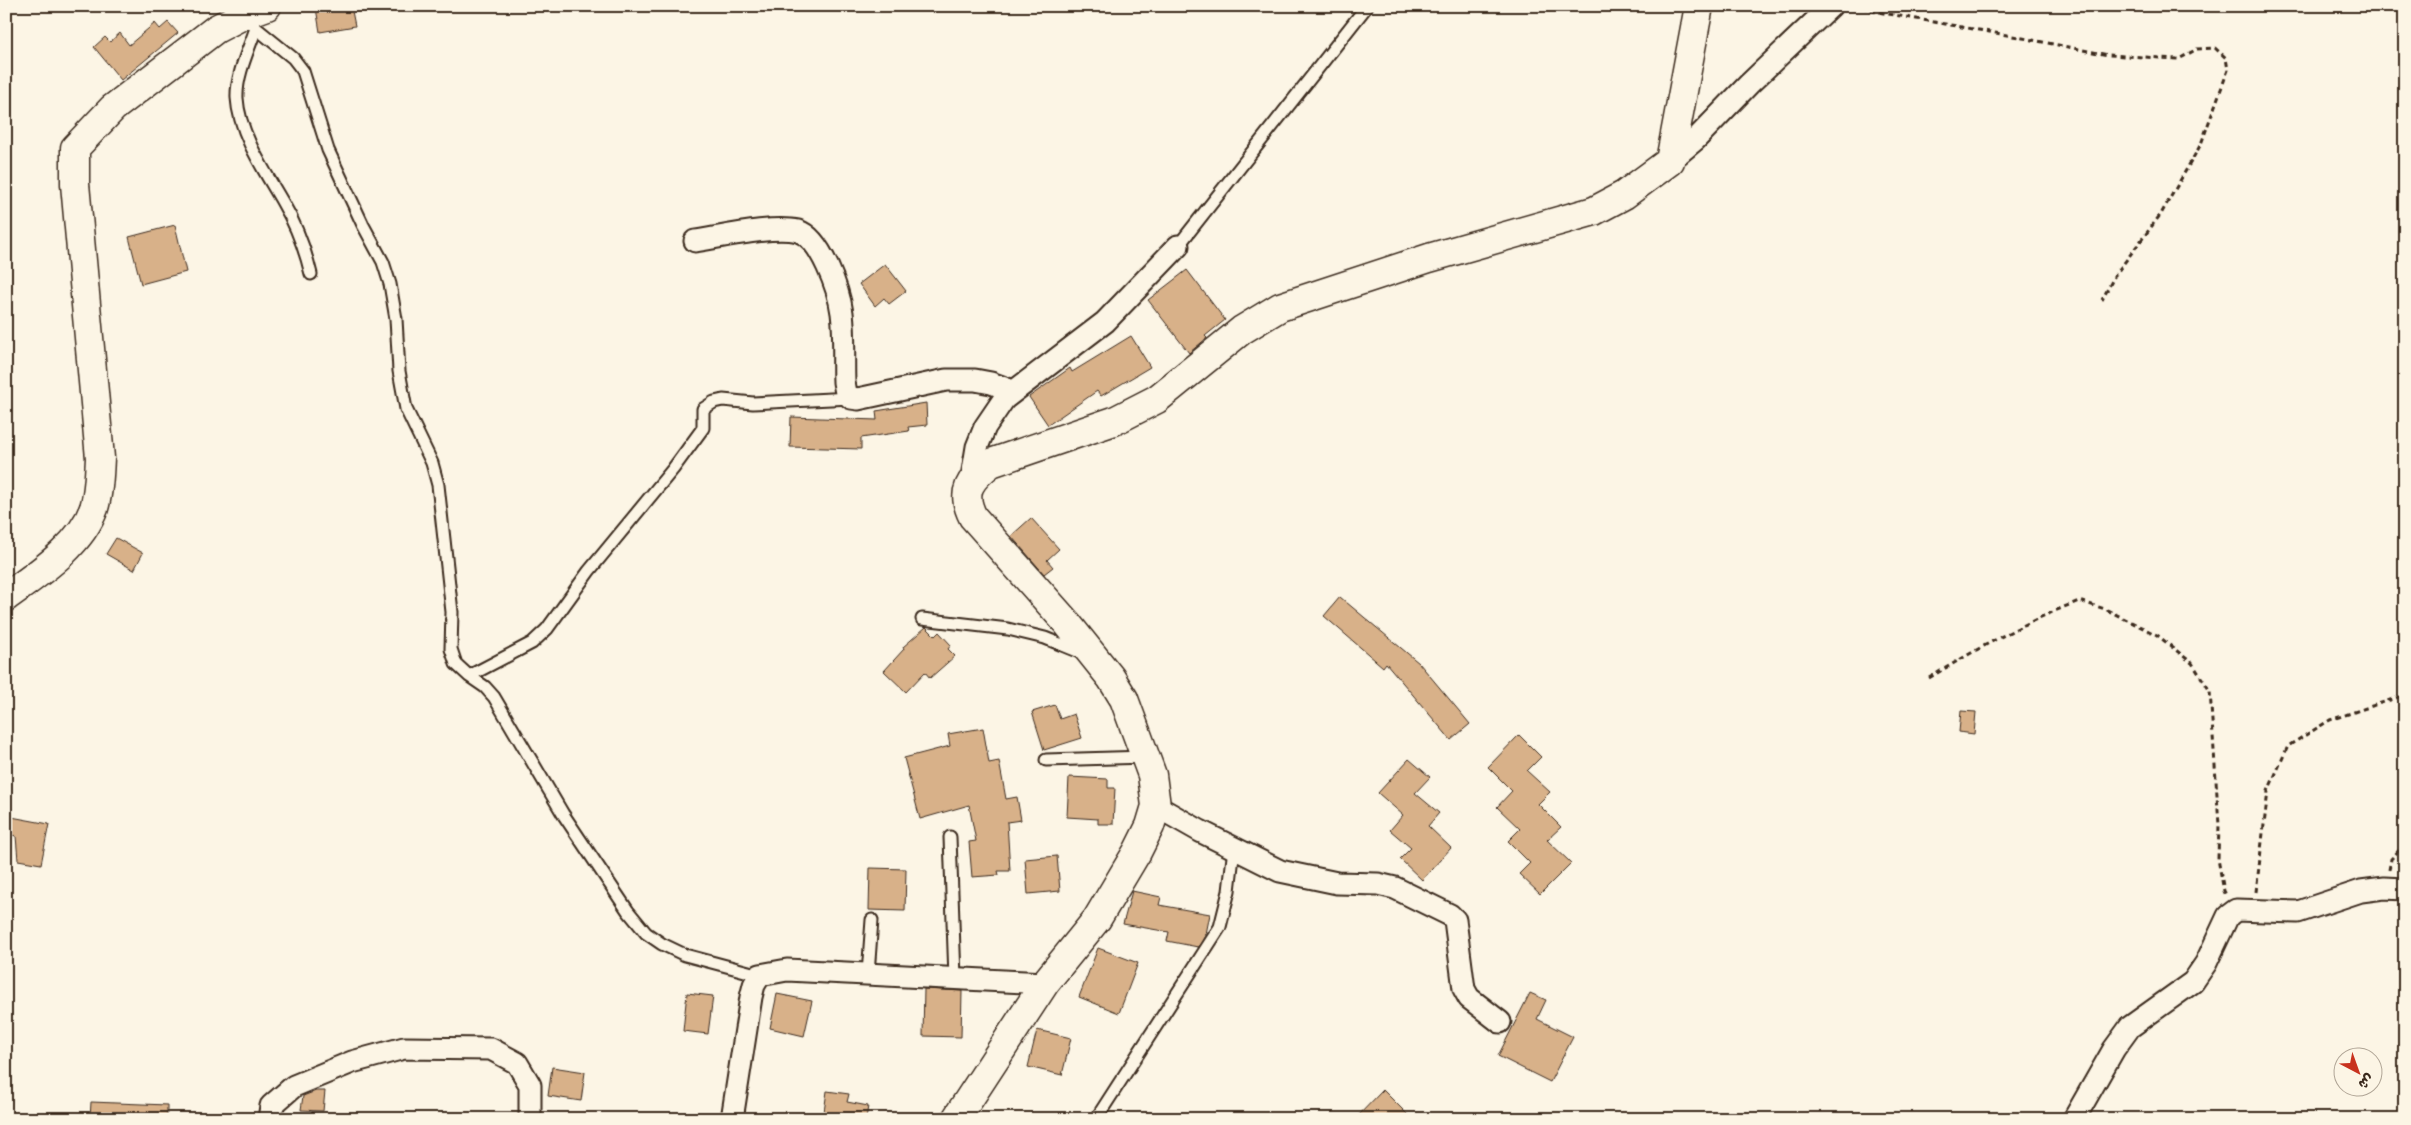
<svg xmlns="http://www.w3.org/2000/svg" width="2411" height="1125" font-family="Itim,'Playpen Sans Arabic',sans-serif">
<rect width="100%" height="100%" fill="#fcf5e5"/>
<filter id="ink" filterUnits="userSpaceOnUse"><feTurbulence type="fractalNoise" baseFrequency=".02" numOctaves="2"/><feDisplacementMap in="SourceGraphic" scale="10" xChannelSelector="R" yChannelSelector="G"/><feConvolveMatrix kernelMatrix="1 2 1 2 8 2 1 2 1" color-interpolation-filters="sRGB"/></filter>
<g filter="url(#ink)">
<path fill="#d8b189" stroke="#3b2a1e" d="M 326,6 L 351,6 L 355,26 L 320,32 L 316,8 Z
M 168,22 L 178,33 L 121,80 L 94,47 L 105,37 L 110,42 L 120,33 L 129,45 L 155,23 L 160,29 Z
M 175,225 L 186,272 L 141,284 L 129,237 Z
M 885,264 L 906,291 L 889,304 L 884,298 L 875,306 L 859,284 Z
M 1187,270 L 1225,320 L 1205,336 L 1207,338 L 1189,353 L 1148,300 Z
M 1131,336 L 1150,367 L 1101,396 L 1097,391 L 1048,425 L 1029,397 L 1070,368 L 1072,372 Z
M 926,403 L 927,425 L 908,427 L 909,431 L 861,438 L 861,449 L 790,447 L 791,417 L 877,420 L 876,411 Z
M 1031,518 L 1059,549 L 1047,560 L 1053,567 L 1044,574 L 1011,536 Z
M 116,538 L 143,553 L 134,570 L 106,554 Z
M 1340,597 L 1419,663 L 1470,724 L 1451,740 L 1386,663 L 1383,667 L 1324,616 Z
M 926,627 L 935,636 L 939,632 L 951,645 L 948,649 L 955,656 L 930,678 L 925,672 L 906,692 L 884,671 L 904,649 L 903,647 Z
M 1055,705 L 1060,719 L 1074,714 L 1082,738 L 1044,750 L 1032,712 Z
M 1961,711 L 1976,712 L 1974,734 L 1959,732 Z
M 983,728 L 989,763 L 999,761 L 1006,799 L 1017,797 L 1021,820 L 1007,822 L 1010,871 L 998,871 L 999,875 L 972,877 L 969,842 L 976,841 L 969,805 L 920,819 L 904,758 L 950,746 L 948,734 Z
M 1519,735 L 1541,757 L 1527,771 L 1550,792 L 1538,804 L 1561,827 L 1547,840 L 1571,863 L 1540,894 L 1519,874 L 1530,863 L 1508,841 L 1520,829 L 1497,807 L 1512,791 L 1488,767 Z
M 1409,759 L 1430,777 L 1415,793 L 1439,813 L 1428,826 L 1451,848 L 1422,880 L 1400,859 L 1411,848 L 1390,830 L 1403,815 L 1378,793 Z
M 1069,777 L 1108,779 L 1108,788 L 1115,788 L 1113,824 L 1098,824 L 1098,819 L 1067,817 Z
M 6,816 L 49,824 L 41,864 L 18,860 L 16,836 L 6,834 Z
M 1057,856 L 1060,891 L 1028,894 L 1025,859 Z
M 870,868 L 906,869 L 905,911 L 869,910 Z
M 1132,891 L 1161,897 L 1159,905 L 1210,914 L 1206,934 L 1198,947 L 1167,941 L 1169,932 L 1123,924 Z
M 1098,948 L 1138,963 L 1119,1013 L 1079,997 Z
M 924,989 L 962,991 L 961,1037 L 923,1036 Z
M 687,993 L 713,996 L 708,1034 L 683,1031 Z
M 1530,993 L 1546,1000 L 1537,1019 L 1573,1037 L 1550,1082 L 1498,1056 Z
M 777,994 L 812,1001 L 804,1036 L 770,1028 Z
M 1037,1030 L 1071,1038 L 1062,1075 L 1028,1067 Z
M 552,1067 L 585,1072 L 581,1101 L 548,1096 Z
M 1383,1090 L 1412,1119 L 1355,1119 Z
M 316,1091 L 325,1091 L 323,1111 L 301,1110 L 303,1096 Z
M 827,1091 L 849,1094 L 847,1102 L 868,1106 L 866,1119 L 823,1119 Z
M 91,1102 L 167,1105 L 167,1119 L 90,1119 Z"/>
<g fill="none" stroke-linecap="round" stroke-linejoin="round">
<g stroke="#3b2a1e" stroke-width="15">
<path id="lane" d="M 245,14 L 256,28 L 293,58 L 303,71 L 328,150 L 363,225 L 383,262 L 390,284 L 396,319 L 399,371 L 406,409 L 432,463 L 438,485 L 452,612 L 451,649 L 456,664 L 469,676 L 485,687 L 494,697 L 563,814 L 628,911 L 646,933 L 662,944 L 685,955 L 760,975
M 256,28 C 249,49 236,75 237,98 C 239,134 266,173 283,203 C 296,225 305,249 311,274
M 1178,246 L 1367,6
M 922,619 L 1008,629 L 1045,638 L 1082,653
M 469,676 L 532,643 L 547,629 L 589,571 L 673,469 L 703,428 L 703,409 L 714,402 L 723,400 L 753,403 L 851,398
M 1046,760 L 1146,757
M 950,837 L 955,978
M 868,974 L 872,920
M 1096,1119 L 1220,927 L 1229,891 L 1234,848"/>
</g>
<g stroke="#3b2a1e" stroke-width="25">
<path id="street" d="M 1670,161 L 1695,140 L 1749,84 L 1831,6
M 695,241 C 722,237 773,225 798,231 C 821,238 839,291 842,313 C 845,336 843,360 844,382 L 846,393 L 851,398 L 858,399 L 946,380 L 975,380 L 991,383 L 1013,391
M 971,483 L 977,447 L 985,427 L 1004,399 L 1105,322 L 1178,246
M 1156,806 L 1200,831 L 1280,871 L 1337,883 L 1378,884 L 1395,888 L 1450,915 L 1455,920 L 1464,989 L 1469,998 L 1500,1022
M 269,1119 L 271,1106 L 294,1086 L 352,1062 L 404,1048 L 491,1049 L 517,1063 L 530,1085 L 530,1119
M 732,1119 L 751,997 L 754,985 L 760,975 L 787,970 L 1045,983
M 2074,1119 L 2114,1049 L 2130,1027 L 2193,982 L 2206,963 L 2228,916 L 2236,910 L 2298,912 L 2361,891 L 2384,888 L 2405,889"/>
</g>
<g stroke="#3b2a1e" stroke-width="31">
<path id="secondary" d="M 6,597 C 37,574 81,546 94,508 C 99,492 99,475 100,458 L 75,184 L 75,148 L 113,108 L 216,29 L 245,14 L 267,6
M 956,1119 L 1045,983 L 1097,919 L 1137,852 L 1150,826 L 1156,806 L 1152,775 L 1124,699 L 1111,678 L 1067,623 L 973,517 C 960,492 970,479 991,463 L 1114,421 L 1157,399 L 1242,330 L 1280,307 L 1429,258 L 1594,211 L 1624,195 L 1670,161 L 1699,6"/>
</g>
<path stroke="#3b2a1e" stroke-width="3" stroke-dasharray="5 4" stroke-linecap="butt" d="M 1863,6 L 1872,11 L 2018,37 L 2108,55 L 2179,59 L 2197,49 L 2215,48 L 2226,58 L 2228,70 L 2201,144 L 2161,214 L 2115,275 L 2102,300
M 1929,678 C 1980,647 2023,623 2079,601 L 2105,609 L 2157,635 L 2192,663 L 2210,691 L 2219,825 L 2218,859 L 2224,891 L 2226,895
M 2389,870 L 2391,859 L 2405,844
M 2256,892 L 2268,791 L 2288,746 L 2330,720 L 2405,695"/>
<use href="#lane" stroke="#fcf5e5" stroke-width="11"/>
<use href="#street" stroke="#fcf5e5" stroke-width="21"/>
<use href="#secondary" stroke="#fcf5e5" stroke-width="28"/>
</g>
</g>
<rect width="2411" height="1125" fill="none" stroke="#fcf5e5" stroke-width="25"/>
<rect x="12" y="12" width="2386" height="1100" fill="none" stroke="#3b2a1e" stroke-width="2" filter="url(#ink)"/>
<g transform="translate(2358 1072) rotate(139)"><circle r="24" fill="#fcf5e5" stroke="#afa495"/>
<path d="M0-4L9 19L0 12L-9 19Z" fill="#c8321e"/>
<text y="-8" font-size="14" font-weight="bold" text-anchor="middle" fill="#3b2a1e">ش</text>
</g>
</svg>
